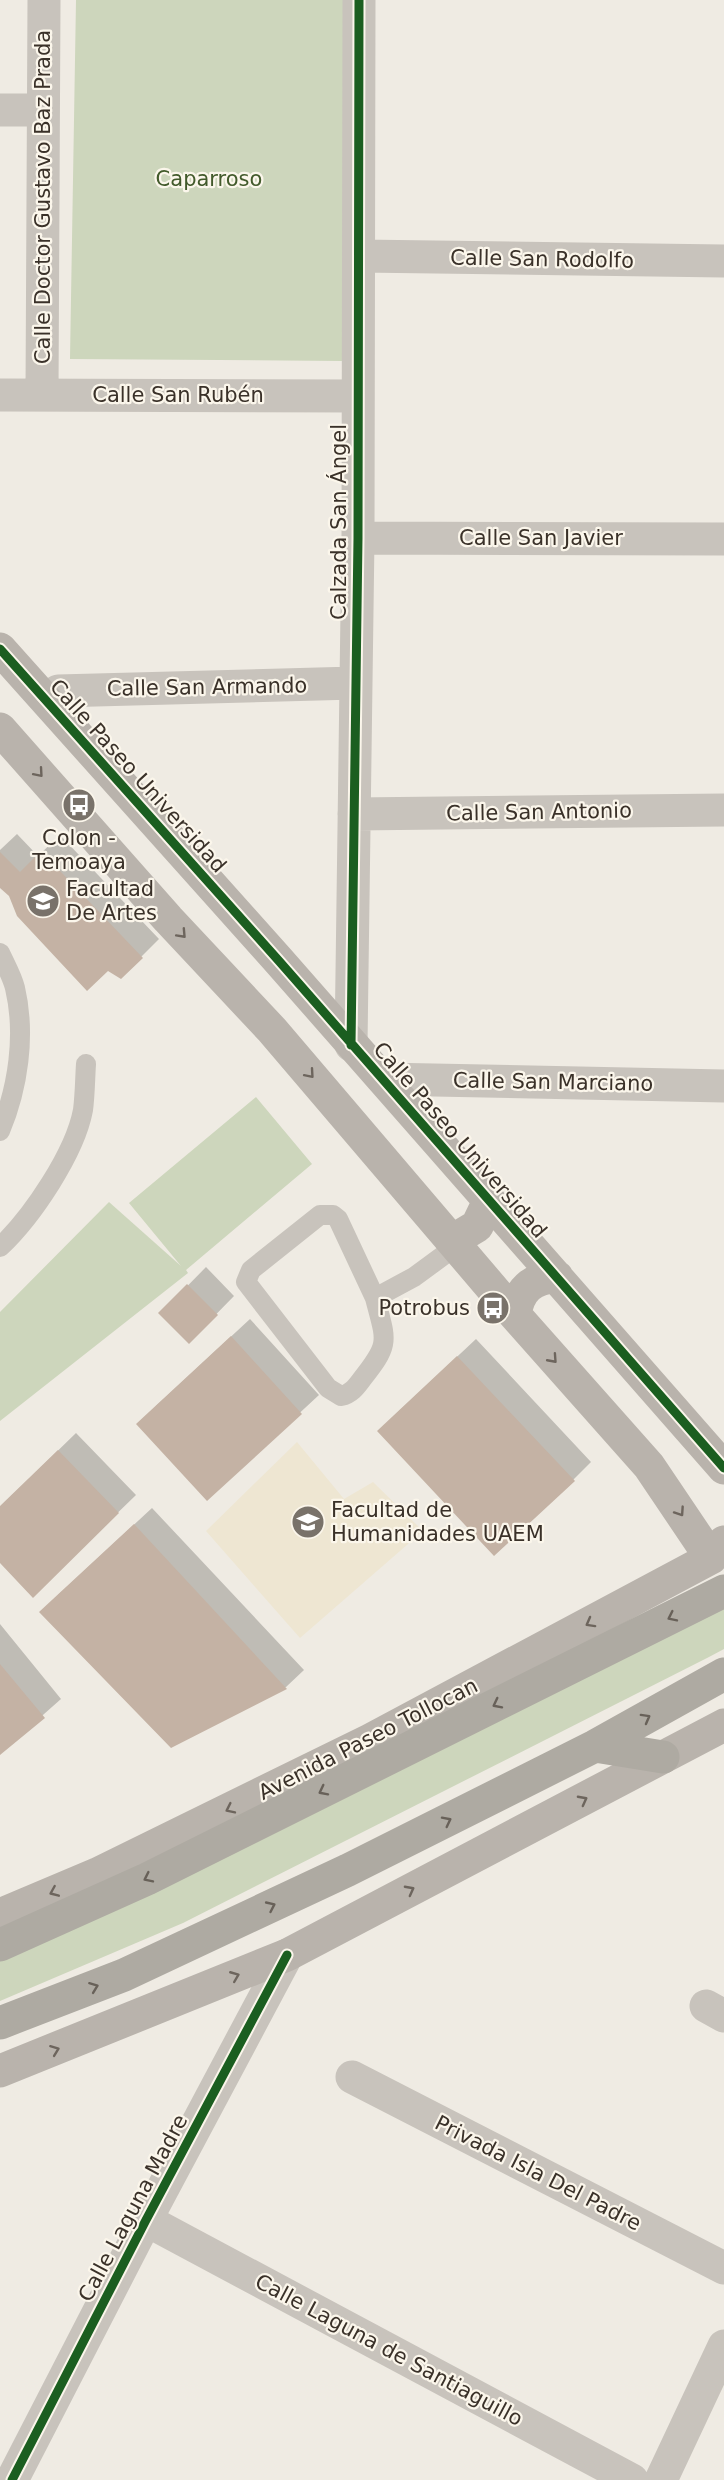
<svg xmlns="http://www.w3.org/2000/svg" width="724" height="2480" font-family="'DejaVu Sans',sans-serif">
<rect width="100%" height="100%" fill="#efebe3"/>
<path fill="#cdd6bc" d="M 76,0 L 348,0 L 342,361 L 70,359 Z
M 256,1097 L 312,1164 L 186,1270 L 188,1273 L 0,1421 L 0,1312 L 109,1202 L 181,1266 L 129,1203 Z
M 724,1607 L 724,1649 L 709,1657 L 183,1923 L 0,2001 L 0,1959 Z"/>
<path fill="#eee6d2" d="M 297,1442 L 344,1499 L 373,1482 L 423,1531 L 300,1638 L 206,1531 Z"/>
<path fill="#0003" d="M 17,834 L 38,856 L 60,835 L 159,939 L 141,957 L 10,896 L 0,886 L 0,850 Z
M 206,1267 L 234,1296 L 189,1342 L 161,1313 Z
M 250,1319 L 319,1395 L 207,1499 L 156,1406 Z
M 476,1339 L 591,1462 L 573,1480 L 397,1413 Z
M 76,1433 L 136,1495 L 33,1595 L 0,1561 L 0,1507 Z
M 152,1508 L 304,1670 L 286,1687 L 171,1747 L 58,1595 Z
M 0,1624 L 61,1699 L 0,1753 Z"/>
<path fill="#c4b2a4" d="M 41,851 L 143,958 L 121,979 L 108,971 L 87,991 L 17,916 L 9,896 L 0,888 L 0,852 L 20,872 Z
M 187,1284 L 218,1315 L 189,1344 L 158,1313 Z
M 231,1336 L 302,1414 L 207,1501 L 136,1424 Z
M 457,1356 L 575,1481 L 494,1556 L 377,1431 Z
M 58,1450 L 119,1513 L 33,1598 L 0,1563 L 0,1506 Z
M 134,1524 L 287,1689 L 171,1748 L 39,1612 Z
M 0,1664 L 45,1718 L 0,1755 Z"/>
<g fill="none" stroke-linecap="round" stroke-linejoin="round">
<path stroke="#c8c3bc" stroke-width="20" d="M 0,953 C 5,964 12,976 15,988 C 26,1035 18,1088 0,1131
M 0,1247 C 32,1217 75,1153 83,1110 C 85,1095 85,1079 86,1064
M 375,1298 C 386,1341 391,1343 362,1379 C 356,1387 351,1394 341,1396 L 328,1388 L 246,1282 L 251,1270 L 320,1215 L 333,1215 L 338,1219 L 375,1298 L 414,1277 L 448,1252 L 458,1249"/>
<path stroke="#c8c3bc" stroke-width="33" d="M 0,110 L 42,110
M 360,256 L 724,261
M 42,394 L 44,0
M 0,395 L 357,396
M 358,538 L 724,539
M 58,691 L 355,683
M 354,814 L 724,810
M 351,1045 L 358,538 L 359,0
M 383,1079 L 724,1086
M 706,2006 L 724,2016
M 352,2077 L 724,2268
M 146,2220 L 632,2480
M 12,2480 L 146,2220 L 287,1955
M 661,2480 L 724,2346"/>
<path stroke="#b9b3ac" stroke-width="33" d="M 0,649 L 279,961 L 724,1468
M 0,729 L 168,919 L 272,1030 L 515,1315 L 649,1466 L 711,1558
M 452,1241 L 477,1226 L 489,1201
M 515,1315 C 518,1291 532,1277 557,1277
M 0,1915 L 97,1874 L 370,1740 L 711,1558 L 724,1542
M 0,2071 L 287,1955 L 724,1725"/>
<path stroke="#aeaaa2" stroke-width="33" d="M 595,1746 L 663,1757
M 0,1945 L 147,1879 L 724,1591
M 0,2023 L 124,1975 L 348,1870 L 595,1746 L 724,1674"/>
<g stroke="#fbf6eb" stroke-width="13">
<path id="cycleway" d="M 0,649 L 279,961 L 724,1468
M 351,1045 L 358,538 L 359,0
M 12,2480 L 146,2220 L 287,1955"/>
</g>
<use href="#cycleway" stroke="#1b5e20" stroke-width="9"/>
</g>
<defs><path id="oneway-chevron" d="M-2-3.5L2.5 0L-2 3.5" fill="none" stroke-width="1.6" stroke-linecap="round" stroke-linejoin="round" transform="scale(1.5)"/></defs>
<g stroke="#6d655d">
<use href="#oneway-chevron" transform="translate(39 773) rotate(49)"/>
<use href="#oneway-chevron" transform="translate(182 934) rotate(47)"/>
<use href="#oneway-chevron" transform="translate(310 1074) rotate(49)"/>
<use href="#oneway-chevron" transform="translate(553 1359) rotate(48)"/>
<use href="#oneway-chevron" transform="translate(680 1512) rotate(56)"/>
<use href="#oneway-chevron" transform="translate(590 1623) rotate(151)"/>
<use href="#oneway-chevron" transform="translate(583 1800) rotate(-28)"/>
<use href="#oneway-chevron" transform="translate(230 1809) rotate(154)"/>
<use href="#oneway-chevron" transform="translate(410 1890) rotate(-28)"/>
<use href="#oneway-chevron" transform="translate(54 1892) rotate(157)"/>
<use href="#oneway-chevron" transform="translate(235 1976) rotate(-22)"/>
<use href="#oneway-chevron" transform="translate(55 2050) rotate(-21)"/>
</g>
<g stroke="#686159">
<use href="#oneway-chevron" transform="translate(672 1617) rotate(154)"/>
<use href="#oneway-chevron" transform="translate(497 1704) rotate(153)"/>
<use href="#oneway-chevron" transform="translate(646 1718) rotate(-29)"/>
<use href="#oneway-chevron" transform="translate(323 1791) rotate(153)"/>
<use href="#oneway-chevron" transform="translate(447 1821) rotate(-27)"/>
<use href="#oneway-chevron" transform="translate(148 1878) rotate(154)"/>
<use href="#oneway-chevron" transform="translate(271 1906) rotate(-25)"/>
<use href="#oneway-chevron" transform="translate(94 1987) rotate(-21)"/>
</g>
<defs>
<g id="bus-disc" transform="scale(1.725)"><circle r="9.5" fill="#79726a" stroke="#fbf6eb"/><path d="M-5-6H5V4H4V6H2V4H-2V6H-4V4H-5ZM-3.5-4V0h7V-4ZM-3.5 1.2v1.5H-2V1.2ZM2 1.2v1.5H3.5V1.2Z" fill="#fff"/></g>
<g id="university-disc" transform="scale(1.725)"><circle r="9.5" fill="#79726a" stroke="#fbf6eb"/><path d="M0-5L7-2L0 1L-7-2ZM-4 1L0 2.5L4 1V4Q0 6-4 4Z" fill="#fff"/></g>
</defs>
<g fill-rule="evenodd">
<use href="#bus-disc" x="79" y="805"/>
<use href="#university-disc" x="43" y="901"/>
<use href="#bus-disc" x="493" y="1308"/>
<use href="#university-disc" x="308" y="1522"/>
</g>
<g text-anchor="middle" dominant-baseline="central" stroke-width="4.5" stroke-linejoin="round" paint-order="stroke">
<g font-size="21" fill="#425a2b" stroke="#fbf6eb">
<text x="209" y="179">Caparroso</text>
</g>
<g font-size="21" fill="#3a3129" stroke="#fbf6eb">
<text transform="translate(43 197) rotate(-90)">Calle Doctor Gustavo Baz Prada</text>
<text transform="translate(542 259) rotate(1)">Calle San Rodolfo</text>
<text x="178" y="395">Calle San Rubén</text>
<text transform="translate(339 522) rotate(-90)">Calzada San Ángel</text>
<text x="541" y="538">Calle San Javier</text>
<text transform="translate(207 687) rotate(-1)">Calle San Armando</text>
<text transform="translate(138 776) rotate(48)">Calle Paseo Universidad</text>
<text transform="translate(539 812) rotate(-1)">Calle San Antonio</text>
<text transform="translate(553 1082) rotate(1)">Calle San Marciano</text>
<text transform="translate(460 1140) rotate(49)">Calle Paseo Universidad</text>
<text transform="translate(368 1739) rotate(-27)">Avenida Paseo Tollocan</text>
<text transform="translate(538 2173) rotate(27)">Privada Isla Del Padre</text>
<text transform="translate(133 2208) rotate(-62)">Calle Laguna Madre</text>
<text transform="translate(389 2350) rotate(28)">Calle Laguna de Santiaguillo</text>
</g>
<g font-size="21" fill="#3a3129" stroke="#fbf6eb" text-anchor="start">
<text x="79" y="838" text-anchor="middle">Colon -<tspan x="79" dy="24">Temoaya</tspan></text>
<text x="66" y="889">Facultad<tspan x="66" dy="24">De Artes</tspan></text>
<text x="470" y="1308" text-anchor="end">Potrobus</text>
<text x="331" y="1510">Facultad de<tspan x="331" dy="24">Humanidades UAEM</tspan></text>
</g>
</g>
</svg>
